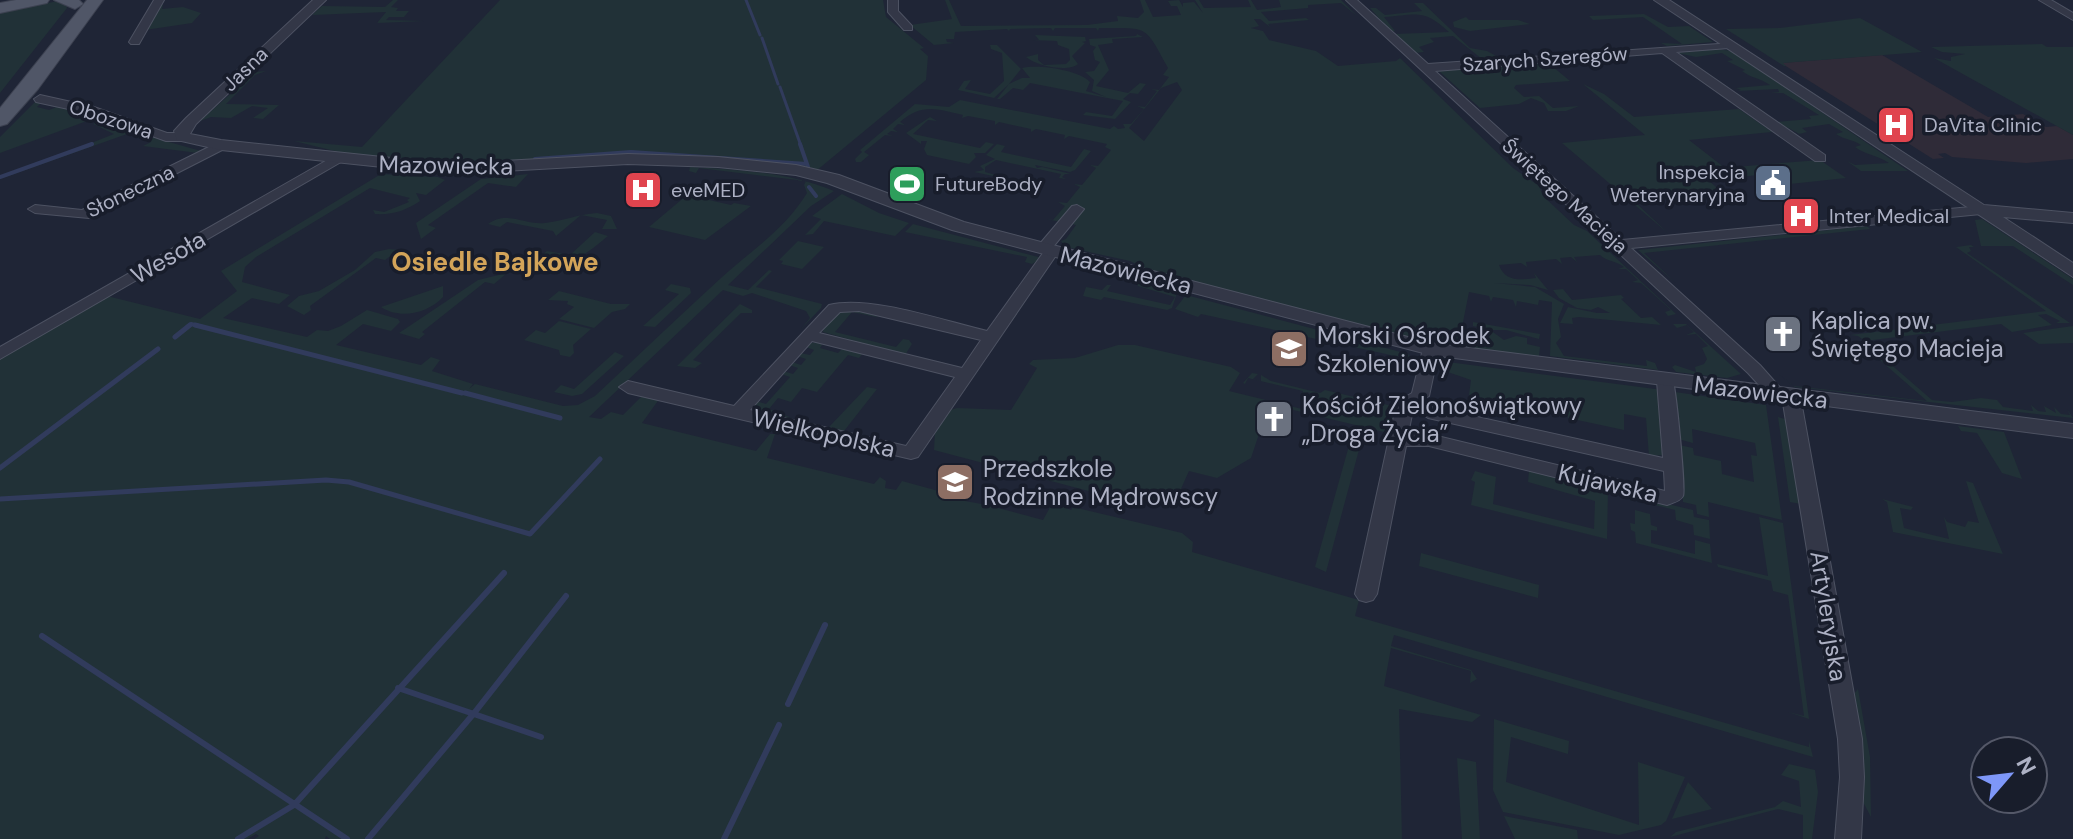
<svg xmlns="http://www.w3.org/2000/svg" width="2073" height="839" font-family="'DM Sans',sans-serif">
<rect width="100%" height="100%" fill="#1f2536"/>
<path fill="#2f2b38" d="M 1882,55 L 1988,117 L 2023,114 L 2046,127 L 2057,126 L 2073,135 L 2073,159 L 2026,163 L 1952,157 L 1945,153 L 1938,154 L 1944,158 L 1933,159 L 1781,63 Z"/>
<path fill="#213137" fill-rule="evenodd" d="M 393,0 L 398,0 L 391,7 L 398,8 L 396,11 L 409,11 L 404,17 L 389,17 L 386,20 L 424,21 L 377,23 L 386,12 L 312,15 L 322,6 L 385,7 Z
M 500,0 L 883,0 L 886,17 L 924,48 L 920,49 L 928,56 L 926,80 L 816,171 L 674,157 L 473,167 L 359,157 L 294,141 L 362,147 Z
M 945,0 L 949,0 L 961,26 L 1087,25 L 1118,21 L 1117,16 L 1138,18 L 1144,12 L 1140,0 L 1145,0 L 1153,17 L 1181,15 L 1177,6 L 1171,6 L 1168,1 L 1179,0 L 1183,7 L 1183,3 L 1194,2 L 1203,13 L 1195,0 L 1199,0 L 1204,8 L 1251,7 L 1248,0 L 1251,0 L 1257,10 L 1281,7 L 1279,0 L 1341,0 L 1357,16 L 1341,3 L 1308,5 L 1308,8 L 1261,12 L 1269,21 L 1306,18 L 1309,20 L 1268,24 L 1270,27 L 1260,19 L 1254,19 L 1259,26 L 1251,28 L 1263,31 L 1269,40 L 1316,51 L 1338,66 L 1396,61 L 1400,58 L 1513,168 L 1539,186 L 1543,196 L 1574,225 L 1587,231 L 1676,314 L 1668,316 L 1665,312 L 1671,310 L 1641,283 L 1632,282 L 1638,280 L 1626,269 L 1618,269 L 1624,267 C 1615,260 1607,262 1600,255 L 1574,257 L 1577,262 L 1571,257 L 1560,258 L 1562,264 L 1556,259 L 1526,262 L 1527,267 L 1521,263 L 1499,265 C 1505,282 1520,280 1536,278 L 1534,273 L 1548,290 L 1530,285 L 1494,283 L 1535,287 L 1564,304 L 1558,319 L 1561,337 L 1556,343 L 1564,356 L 1647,366 L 1646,360 L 1655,363 L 1658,370 L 1550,356 L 1552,302 L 1539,300 L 1538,305 L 1517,301 L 1516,307 L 1513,300 L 1493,297 L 1491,302 L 1489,296 L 1469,292 L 1459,342 L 1423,335 L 1405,338 L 1151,272 L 1130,261 L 1066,247 L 1061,241 L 1066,239 L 1076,225 L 1046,219 L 1053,220 L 1065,206 L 1058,202 L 1067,203 L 1080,187 L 1074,184 L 1082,185 L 1096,168 L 1090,165 L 1098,166 L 1111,150 L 1105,147 L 1107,144 L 1069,136 L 1064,139 L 1065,135 L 1036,129 L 1031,132 L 1031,129 L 999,122 L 995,125 L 995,121 L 968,116 L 962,118 L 963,115 C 935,109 923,103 900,122 L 905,125 L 898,124 L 893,129 L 898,132 L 891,131 L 887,134 L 893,136 L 885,135 L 864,152 L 869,155 L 861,162 L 856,162 L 855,159 L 862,152 L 860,150 L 915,104 L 949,107 L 960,100 L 1110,129 L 1114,126 L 1118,129 L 1125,128 L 1123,124 L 1131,124 L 1144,109 L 1137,106 L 1145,107 L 1157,91 L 1151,89 L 1159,90 L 1169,77 L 1163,75 L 1168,68 C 1144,24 1149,28 1099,28 L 1098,31 L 1096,28 L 1055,28 L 1053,31 L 1051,28 L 1010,29 L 1009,31 L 1007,29 L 955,32 L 954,39 L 946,39 L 947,42 L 954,43 L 934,45 L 910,25 L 952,19 ZM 1177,82 L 1182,90 L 1144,141 L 1129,128 L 1161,88 Z
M 58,1 L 65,3 L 67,8 L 0,93 L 0,13 Z
M 1414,3 L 1423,3 L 1470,48 L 1487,51 L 1500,58 L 1482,59 L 1453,36 L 1430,38 L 1434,42 L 1419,47 L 1424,52 L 1415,53 L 1394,34 L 1449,32 C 1423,8 1417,15 1384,17 L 1395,31 L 1391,32 L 1370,8 L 1376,8 L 1385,15 L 1422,11 Z
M 163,5 L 162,9 L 183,7 L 201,13 L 192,23 L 145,30 L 159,6 Z
M 1644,14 L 1668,27 L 1689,26 L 1713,42 L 1667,46 L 1661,43 L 1682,44 L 1643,17 L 1593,20 L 1589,16 Z
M 1466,17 L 1469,20 L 1518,20 L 1530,24 L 1470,31 L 1454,27 L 1453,22 Z
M 1860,18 L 1922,52 L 1783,63 L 1786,66 L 1784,66 L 1726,29 L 1780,28 Z
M 1137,34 L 1143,37 L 1112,39 L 1113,43 L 1098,45 L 1109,70 L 1096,86 L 1128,93 L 1140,83 L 1146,84 L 1138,94 L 1130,93 L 1123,99 L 1131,102 L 1115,119 L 1083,115 L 1086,112 L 1112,116 L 1123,101 L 1030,83 L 1023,90 L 1013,88 L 1000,99 L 997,99 L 1009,84 L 994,98 L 958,90 L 964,81 L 971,80 L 965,89 L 990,94 L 1004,81 L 1002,53 L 991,49 L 990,45 L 963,45 L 997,45 L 1021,69 L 1009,84 L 1022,78 L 1030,78 L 1022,68 C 1038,64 1079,70 1090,82 L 1086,91 L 1106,97 L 1092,91 L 1094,80 L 1085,72 L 1094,71 L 1100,62 L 1095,60 L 1093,51 L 1096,47 L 1090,45 L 1089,39 L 1136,36 Z
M 1035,35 L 1085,37 L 1086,41 L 1082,42 L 1085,43 L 1072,56 L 1078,64 C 1069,72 1038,67 1026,57 L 1038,54 L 1038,60 L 1044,65 L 1066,64 L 1070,60 L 1069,49 L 1058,45 L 1057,41 L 1031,40 L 1039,40 Z
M 2042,44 L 2047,47 L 2073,47 L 2073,135 L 1934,58 L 1951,61 L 1951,57 L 1965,54 L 1942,52 L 1931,47 Z
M 1718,49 L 1731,51 L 1908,171 L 1861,171 L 1847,161 L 1855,165 L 1889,163 C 1877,155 1866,155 1855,147 L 1861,145 C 1852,139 1845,140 1836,134 L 1843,132 L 1829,124 L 1802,128 L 1807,132 L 1799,134 C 1790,128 1783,126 1774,122 L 1811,119 L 1809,116 L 1819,115 L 1783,93 L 1771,93 L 1779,92 L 1778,89 L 1737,91 L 1741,90 L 1736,88 L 1770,85 C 1760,78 1751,78 1742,71 L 1745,70 L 1727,61 L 1733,60 L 1722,53 L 1696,57 L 1677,53 Z
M 1537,62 L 1542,67 L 1552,66 L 1570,81 L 1516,85 L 1514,88 L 1524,97 L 1539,96 L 1553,108 L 1579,106 L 1566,111 L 1548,111 L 1544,103 L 1531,98 L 1519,104 L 1480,108 L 1439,71 Z
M 266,71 L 255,75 L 226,104 L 279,105 L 263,119 L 253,118 L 268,108 L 252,106 L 231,118 L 211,117 L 200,121 L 255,72 Z
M 1583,84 L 1604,94 L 1634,117 L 1739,109 L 1772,132 L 1689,140 L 1725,168 L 1758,165 L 1768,174 L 1708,180 L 1724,194 L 1700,197 L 1695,193 L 1676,194 L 1680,198 L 1676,199 L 1671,194 L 1653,196 L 1657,201 L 1636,203 L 1669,234 L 1562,143 L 1645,135 Z
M 40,97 L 41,103 L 37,107 L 49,110 L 57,107 L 95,118 L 0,153 L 0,137 Z
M 930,117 L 937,121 L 928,120 L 913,134 L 980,148 L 986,142 L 994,144 L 985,153 L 974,153 L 976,157 L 969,164 L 927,155 L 924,149 L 927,141 L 921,141 L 921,144 L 906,133 Z
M 100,120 L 121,128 L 116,130 L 119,132 L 126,130 L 201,151 L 198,153 L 143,146 L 151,142 L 127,134 L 0,179 L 114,134 L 93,124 Z
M 997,144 L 1005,146 L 1001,152 L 1071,167 L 1084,149 L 1091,151 L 1075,170 L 1070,172 L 1035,165 L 1037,168 L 1042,167 L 1071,174 L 1065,174 L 1062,177 L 1066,179 L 1059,178 L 1061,174 L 996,160 L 985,167 L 985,172 L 1021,182 L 974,172 L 984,170 L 980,166 L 995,159 L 986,155 Z
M 1820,160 L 1846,178 L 1790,184 L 1768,167 L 1769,164 Z
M 690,167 C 740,170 788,172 834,191 L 811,206 L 728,285 L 748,290 L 769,270 L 772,271 L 756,287 L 822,304 L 821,308 L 801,329 L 810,318 L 806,311 L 752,293 L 743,296 L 723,290 L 589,417 L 601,419 L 611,412 L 623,415 L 643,395 L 660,398 L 642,423 L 756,451 L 770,434 L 775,434 L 767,458 L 874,484 L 880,477 L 886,481 L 885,488 L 896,490 L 902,481 L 964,498 L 965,501 L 987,505 L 1043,520 L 1053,502 L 1071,510 L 1073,507 L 1182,533 L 1193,542 L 1192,552 L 1359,600 L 1355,616 L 1809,747 L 1809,741 L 1813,757 L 1394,635 L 1391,646 L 1471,670 L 1477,679 L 1470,683 L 1471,671 L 1391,648 L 1384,686 L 1481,715 L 1472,722 L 1399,709 L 1402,839 L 330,839 L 326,836 L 325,839 L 254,839 L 259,836 L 256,834 L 247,839 L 0,839 L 0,356 L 107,296 L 200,319 L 237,291 L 221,271 L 381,174 L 438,177 L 445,180 L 426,195 L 416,193 L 420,201 C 405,211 393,215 375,214 L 373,210 L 384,212 L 409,202 L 407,200 L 410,198 L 370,188 L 256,257 L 245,267 L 242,282 L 290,295 L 279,304 L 252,298 L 223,318 L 307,337 L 317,330 L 328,331 L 341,326 L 367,310 L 398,319 L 400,322 L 391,331 L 363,324 L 336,345 L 421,365 L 431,357 L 440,360 L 432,371 L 473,384 L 469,389 L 475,384 L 563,406 L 578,405 L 595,396 C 637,357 678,317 721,278 C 752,250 785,229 807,193 L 804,185 L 806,181 L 707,169 L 699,168 L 696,173 L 689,171 Z
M 528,174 L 516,187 L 488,183 L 428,225 L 436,228 L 421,239 L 416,223 L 481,179 Z
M 842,194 L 879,213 L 909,223 L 895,236 L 824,221 L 813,234 L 805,235 L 821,219 L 812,216 Z
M 687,195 L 731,205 L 734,203 L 751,206 L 705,240 L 649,227 Z
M 597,213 L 611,216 L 617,229 L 602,229 L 607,220 L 581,215 L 556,236 L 553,231 L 507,222 L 500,227 L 488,224 C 507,210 523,225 545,223 C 563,221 579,214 597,213 Z
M 1982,219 L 2073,279 L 2073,285 L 2013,246 L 1981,246 L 1975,220 Z
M 913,224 L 1042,258 L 1032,264 L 1025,262 L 1027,257 L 905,232 Z
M 1867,226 L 1870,229 L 1644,253 L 1676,283 L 1638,250 Z
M 595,232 L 608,236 C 584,256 570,268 537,259 L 547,251 L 570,255 Z
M 798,241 L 824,247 L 802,269 L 781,264 L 783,261 L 779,260 Z
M 1971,245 L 1974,247 L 1969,247 L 1971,251 L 1967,253 L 2070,323 L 2056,323 L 2060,321 L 2046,314 L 2038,315 L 2052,325 L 2012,332 L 2001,324 L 1865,341 L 1858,336 L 1850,335 L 2046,311 L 1956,247 Z
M 389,249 L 399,250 L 385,260 L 376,258 L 310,306 L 311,310 L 304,315 L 287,306 L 299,296 L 319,291 L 355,270 L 375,252 Z
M 507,273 L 494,284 L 485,282 L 422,332 L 425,334 L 419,339 L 399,333 L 478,280 Z
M 1137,282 L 1177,293 L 1172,308 L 1167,310 L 1104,297 L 1101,300 L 1083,296 L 1086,287 L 1102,290 L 1107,285 L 1111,285 L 1107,291 L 1170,305 L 1175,297 L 1138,286 Z
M 671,284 L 690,288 L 691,293 L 655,327 L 643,326 L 679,294 L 665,290 Z
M 443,286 L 443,297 C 428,313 401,320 381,307 Z
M 1563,289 L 1572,300 L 1621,295 L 1624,298 L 1621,299 L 1641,318 L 1652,317 L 1661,325 L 1579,317 L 1572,318 L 1573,324 L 1560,323 L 1568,307 L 1597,313 L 1610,313 L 1598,307 L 1591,310 L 1577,308 L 1559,298 L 1553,290 Z
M 559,291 L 611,304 L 630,304 L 625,309 L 612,312 L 594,328 L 559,319 L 574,307 L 567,304 L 568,301 L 548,300 Z
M 1186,295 L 1408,354 L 1414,361 L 1413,369 L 1413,361 L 1386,354 L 1201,314 L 1198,317 L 1175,309 Z
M 740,304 L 752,310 L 752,313 L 741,313 L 693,360 L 702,363 L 695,368 L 677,366 Z
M 855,309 L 880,314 L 876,317 L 852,312 L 835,332 L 896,347 L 903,339 L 909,340 L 912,344 L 905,355 L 823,332 C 826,316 840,311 855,309 Z
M 559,321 L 591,329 L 573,345 L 574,353 L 570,357 L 560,355 L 559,350 L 524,340 L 536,330 L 545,333 Z
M 1473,322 L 1540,334 L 1539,339 L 1506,330 L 1490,330 L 1504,340 L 1516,336 L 1527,338 L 1527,344 L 1540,347 L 1539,356 L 1535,361 L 1468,348 L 1467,338 L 1482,340 L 1484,328 L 1473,326 Z
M 1686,324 L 1741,374 L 1727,378 L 1676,372 L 1672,367 L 1675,365 L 1696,372 L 1695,367 L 1704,364 L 1707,359 L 1702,348 L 1708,346 L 1696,334 L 1686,335 L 1694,332 L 1687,325 L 1677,328 L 1673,324 Z
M 2073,326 L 2073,343 L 2039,344 L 2023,333 Z
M 824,342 L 820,348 L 838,353 L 844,347 L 864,352 L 859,358 L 848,355 L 817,392 L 802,388 L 791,402 L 778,398 L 769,409 L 792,418 L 790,421 L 754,410 L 756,401 L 766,404 L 790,377 L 781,374 L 783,371 L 793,374 L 798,368 L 789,365 L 792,362 L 801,365 L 806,359 L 797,356 L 800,353 L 810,355 L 814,350 L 806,347 L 809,343 Z
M 1118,345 L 1135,345 L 1231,367 L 1240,373 L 1229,391 L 1310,411 L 1316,395 L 1307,392 L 1304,398 L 1301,398 L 1303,391 L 1248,378 L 1245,384 L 1243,383 L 1252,373 L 1258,374 L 1253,379 L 1261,381 L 1261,375 L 1271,381 L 1320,393 L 1325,390 L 1388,405 L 1397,411 L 1393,429 L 1384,432 L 1269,404 L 1251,458 L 1217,478 L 1189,471 L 1180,491 L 1141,505 L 934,450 L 935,431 L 947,411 L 957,408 L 1011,410 L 1037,368 L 1029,364 L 1033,360 L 1075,358 Z
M 1866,348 L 1872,348 L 1932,400 L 1952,402 L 1981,398 L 1997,400 L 2003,407 L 2033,411 L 2031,405 L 2038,411 L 2046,412 L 2044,406 L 2056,413 L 2054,407 L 2061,414 L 2070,415 L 2067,409 L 2073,418 L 1795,387 L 1768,366 L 1794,386 L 1927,401 Z
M 615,352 L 624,356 L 582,394 L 572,396 L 554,392 L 561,385 L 574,389 Z
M 1448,362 L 1663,390 L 1664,455 L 1649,456 L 1646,418 L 1624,414 L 1624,430 L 1568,418 L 1568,407 L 1523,397 L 1522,407 L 1469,395 L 1471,380 L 1439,369 Z
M 867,387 L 877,389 L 844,431 L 829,427 Z
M 1675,392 L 1766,405 L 1782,520 L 1708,502 L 1709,517 L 1697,514 L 1696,505 L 1683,502 L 1679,445 L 1693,448 L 1694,455 L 1721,461 L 1722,474 L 1754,482 L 1751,455 L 1757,456 L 1755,443 L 1692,429 L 1693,443 L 1678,439 Z
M 1778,417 L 1788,420 L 1801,504 L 1790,502 Z
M 1958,426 L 2004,432 L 2022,479 L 2002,473 L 1977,433 L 1961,431 Z
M 1359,434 L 1363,435 L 1326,572 L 1315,567 L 1350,442 L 1357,442 Z
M 1475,471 L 1496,477 L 1493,504 L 1594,529 L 1595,501 L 1528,482 L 1529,471 L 1608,490 L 1607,539 L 1471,505 L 1475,482 L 1471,480 Z
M 1966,481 L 1973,483 L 2003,554 L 1893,532 L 1887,502 L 1882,499 L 1913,507 L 1911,510 L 1900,508 L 1904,528 L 1949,539 L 1944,517 L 1947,522 L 1965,527 L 1968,521 L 1979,523 Z
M 1634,496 L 1693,510 L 1694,517 L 1709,520 L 1710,539 L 1694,535 L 1693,525 L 1676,520 L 1675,510 L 1639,501 Z
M 1635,510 L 1650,514 L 1651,525 L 1657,527 L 1657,531 L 1651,530 L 1651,543 L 1695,554 L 1695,540 L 1710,544 L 1712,563 L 1636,543 L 1635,532 L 1631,530 L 1630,523 L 1635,524 Z
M 1759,517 L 1783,523 L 1809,719 L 1788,712 L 1804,716 L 1788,595 L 1773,591 L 1771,581 L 1718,567 L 1717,564 L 1768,576 Z
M 1421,553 L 1539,585 L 1538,598 L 1419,566 Z
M 1858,689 L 1870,757 L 1871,817 L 1863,802 L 1864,772 L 1852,696 Z
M 1494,719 L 1569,741 L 1568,754 L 1511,737 L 1506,782 L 1639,825 L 1638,762 L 1685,777 L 1666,821 L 1661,825 L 1619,835 L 1503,812 L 1493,790 Z
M 1457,758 L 1476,762 L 1480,839 L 1462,839 Z
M 1789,764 L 1815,770 L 1818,792 L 1812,839 L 1803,839 L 1803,815 L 1778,809 L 1670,837 L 1676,832 L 1775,807 L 1783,801 L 1801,807 L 1799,781 L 1781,775 Z
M 1688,782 L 1712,809 L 1672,819 Z
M 1504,816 L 1577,830 L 1578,839 L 1515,839 Z"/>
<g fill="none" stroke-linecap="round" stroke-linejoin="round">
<path stroke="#313b5c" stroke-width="3" d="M 746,0 L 760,35
M 762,38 L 778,84
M 780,87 L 801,146
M 87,146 L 92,144"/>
<path stroke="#313b5c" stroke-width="4" d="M 800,144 L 808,167
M 535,159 L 631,152 L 807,164
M 0,177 L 92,144
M 809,187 L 816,196
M 187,327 L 191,324 L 203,327"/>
<path stroke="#313b5c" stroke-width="5" d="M 195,325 L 462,393
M 175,337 L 190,325
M 465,393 L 560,418
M 0,468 L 158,349
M 0,499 L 326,480 L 349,482 L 530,534 L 600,459"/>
<path stroke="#313b5c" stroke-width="6" d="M 42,636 L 347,839
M 398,688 L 541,737
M 788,704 L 825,625
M 238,839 L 294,805 L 504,573
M 368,839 L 475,712 L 566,596
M 724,839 L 779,725"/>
<g stroke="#4d5262" stroke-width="2">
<path id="minor" d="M 154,0 L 164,0 L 139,44 L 131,44 L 129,42 Z
M 888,0 L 898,0 L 898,11 L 912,26 L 912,30 L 904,30 L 888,12 Z
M 1346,0 L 1357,0 L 1428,64 L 1733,43 L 1733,47 L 1729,48 L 1676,52 L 1825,155 L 1825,161 L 1815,161 L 1662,53 L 1435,71 L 1622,240 L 1981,206 L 1988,210 L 1981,214 L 1631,248 L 1760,365 L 1784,392 L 1791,389 L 1800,395 L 1862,739 L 1864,777 L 1861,839 L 1835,839 L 1840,777 L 1838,739 L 1782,397 L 1770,397 L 1748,373 Z
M 2039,0 L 2051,0 L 2073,13 L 2073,20 Z
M 40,95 L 94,107 L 167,133 L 183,133 L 189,137 L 183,141 L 166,141 L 87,113 L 36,102 L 34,99 Z
M 221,141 L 226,142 L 226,148 L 89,218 L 35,213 L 28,209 L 35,205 L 82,210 Z
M 336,155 L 343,159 L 341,162 L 0,359 L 0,347 Z
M 1077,205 L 1084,209 L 1053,247 L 1059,251 L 918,457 L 911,459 L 628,393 L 619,387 L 628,381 L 734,406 L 829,305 C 871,295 944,321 987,331 L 1043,253 L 1036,249 L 1038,246 L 1072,206 ZM 859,311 L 981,340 L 962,368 L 819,333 L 840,312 ZM 812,341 L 955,377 L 906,446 L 750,410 Z
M 1431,344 L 1439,349 L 1429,396 L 1414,405 L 1408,434 L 1429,434 L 1665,491 L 1664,471 L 1428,418 L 1419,412 L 1428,406 L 1663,458 L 1657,381 L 1666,376 L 1672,377 C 1676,386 1686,491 1683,496 C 1681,501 1672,503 1667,505 L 1429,446 L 1406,446 L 1377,594 L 1373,600 L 1366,602 L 1359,600 L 1355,594 L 1397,402 L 1412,393 L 1423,349 Z"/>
</g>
<g stroke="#4d5262" stroke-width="2">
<path id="tertiary" d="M 313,0 L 326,0 L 196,124 L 190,134 L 221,140 L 449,164 L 628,154 L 718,157 L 796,165 L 839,175 L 964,222 L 1431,343 L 2073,424 L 2073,438 L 1431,355 L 952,230 L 827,183 L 796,175 L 718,167 L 628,164 L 449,174 L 221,150 L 177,140 L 174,131 L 186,118 Z
M 1654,0 L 1669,0 L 1984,205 L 2073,213 L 2073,223 L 2003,217 L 2073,263 L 2073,277 Z"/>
</g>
<g stroke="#3c4150" stroke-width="2">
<path id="primary" d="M 16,0 L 49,0 L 47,3 L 0,13 L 0,3 Z
M 54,0 L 79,0 L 83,4 L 75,9 Z
M 87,0 L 103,0 L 38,89 L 7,124 L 0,126 L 0,108 Z"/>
</g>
<use href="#minor" fill="#333747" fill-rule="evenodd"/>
<use href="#tertiary" fill="#333747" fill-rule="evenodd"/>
<use href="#primary" fill="#505667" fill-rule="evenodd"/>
</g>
<defs>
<g id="hospital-square" transform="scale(2)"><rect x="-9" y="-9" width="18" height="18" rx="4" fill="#e0444e" stroke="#181d2b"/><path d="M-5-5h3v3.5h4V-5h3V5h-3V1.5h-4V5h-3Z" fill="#fff"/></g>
<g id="civic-square" transform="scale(2)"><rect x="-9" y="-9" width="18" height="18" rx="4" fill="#5c6f8a" stroke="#181d2b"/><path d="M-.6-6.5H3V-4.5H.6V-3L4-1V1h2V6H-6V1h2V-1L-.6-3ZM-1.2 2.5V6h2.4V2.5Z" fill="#fff"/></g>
<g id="stadium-square" transform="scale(2)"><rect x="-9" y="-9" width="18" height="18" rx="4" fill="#2e9e5b" stroke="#181d2b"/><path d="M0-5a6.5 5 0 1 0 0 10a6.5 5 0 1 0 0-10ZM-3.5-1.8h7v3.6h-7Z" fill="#fff"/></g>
<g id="church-square" transform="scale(2)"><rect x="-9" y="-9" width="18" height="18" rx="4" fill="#6b7280" stroke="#181d2b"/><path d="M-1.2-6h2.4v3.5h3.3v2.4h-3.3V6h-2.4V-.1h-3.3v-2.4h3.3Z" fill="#fff"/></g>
<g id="school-square" transform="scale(2)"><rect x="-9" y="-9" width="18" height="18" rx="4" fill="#8d6e63" stroke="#181d2b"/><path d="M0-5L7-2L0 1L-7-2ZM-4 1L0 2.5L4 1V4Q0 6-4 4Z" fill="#fff"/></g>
</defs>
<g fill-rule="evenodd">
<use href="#hospital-square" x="1896" y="125"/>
<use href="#civic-square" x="1773" y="183"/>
<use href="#stadium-square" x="907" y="184"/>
<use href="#hospital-square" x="643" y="190"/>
<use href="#hospital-square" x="1801" y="216"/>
<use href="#church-square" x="1783" y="334"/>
<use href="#school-square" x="1289" y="349"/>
<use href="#church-square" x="1274" y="419"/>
<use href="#school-square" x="955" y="482"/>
</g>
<g text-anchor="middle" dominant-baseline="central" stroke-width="7" stroke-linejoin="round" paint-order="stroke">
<g font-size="20" fill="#adb1c4" stroke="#181d2b">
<text transform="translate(1545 59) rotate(-4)">Szarych Szeregów</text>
<text transform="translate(245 69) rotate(-44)">Jasna</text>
<text transform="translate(111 119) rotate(18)">Obozowa</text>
<text transform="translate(130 191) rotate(-26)">Słoneczna</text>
<text transform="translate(1565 196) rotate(42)">Świętego Macieja</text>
</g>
<g font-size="20" fill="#adb1c4" stroke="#181d2b" text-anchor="start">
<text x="1924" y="125">DaVita Clinic</text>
<text x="1745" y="172" text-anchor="end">Inspekcja<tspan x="1745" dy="23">Weterynaryjna</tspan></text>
<text x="935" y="184">FutureBody</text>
<text x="671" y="190">eveMED</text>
<text x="1829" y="216">Inter Medical</text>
</g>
<g font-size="24" fill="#adb1c4" stroke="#181d2b">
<text transform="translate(446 165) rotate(1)">Mazowiecka</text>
<text transform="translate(168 257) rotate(-30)">Wesoła</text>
<text transform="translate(1126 270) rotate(14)">Mazowiecka</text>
<text transform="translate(1761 392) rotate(7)">Mazowiecka</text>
<text transform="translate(824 433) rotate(13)">Wielkopolska</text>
<text transform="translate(1608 483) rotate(13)">Kujawska</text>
<text transform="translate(1829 616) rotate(81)">Artyleryjska</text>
</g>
<g font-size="24" fill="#adb1c4" stroke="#181d2b" text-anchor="start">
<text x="1811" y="320">Kaplica pw.<tspan x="1811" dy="28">Świętego Macieja</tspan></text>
<text x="1317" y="335">Morski Ośrodek<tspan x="1317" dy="28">Szkoleniowy</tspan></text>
<text x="1302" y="405">Kościół Zielonoświątkowy<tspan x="1302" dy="28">„Droga Życia”</tspan></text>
<text x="983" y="468">Przedszkole<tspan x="983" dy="28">Rodzinne Mądrowscy</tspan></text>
</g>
<g font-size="26" font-weight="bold" fill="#d3a459" stroke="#181d2b">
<text x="495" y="262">Osiedle Bajkowe</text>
</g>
</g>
<g transform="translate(2009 775) rotate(62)"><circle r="38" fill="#181d2b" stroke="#545868" stroke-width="2"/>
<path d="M0-6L14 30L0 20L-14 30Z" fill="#7e97f8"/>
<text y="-12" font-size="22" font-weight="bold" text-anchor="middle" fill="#adb1c4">N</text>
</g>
</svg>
